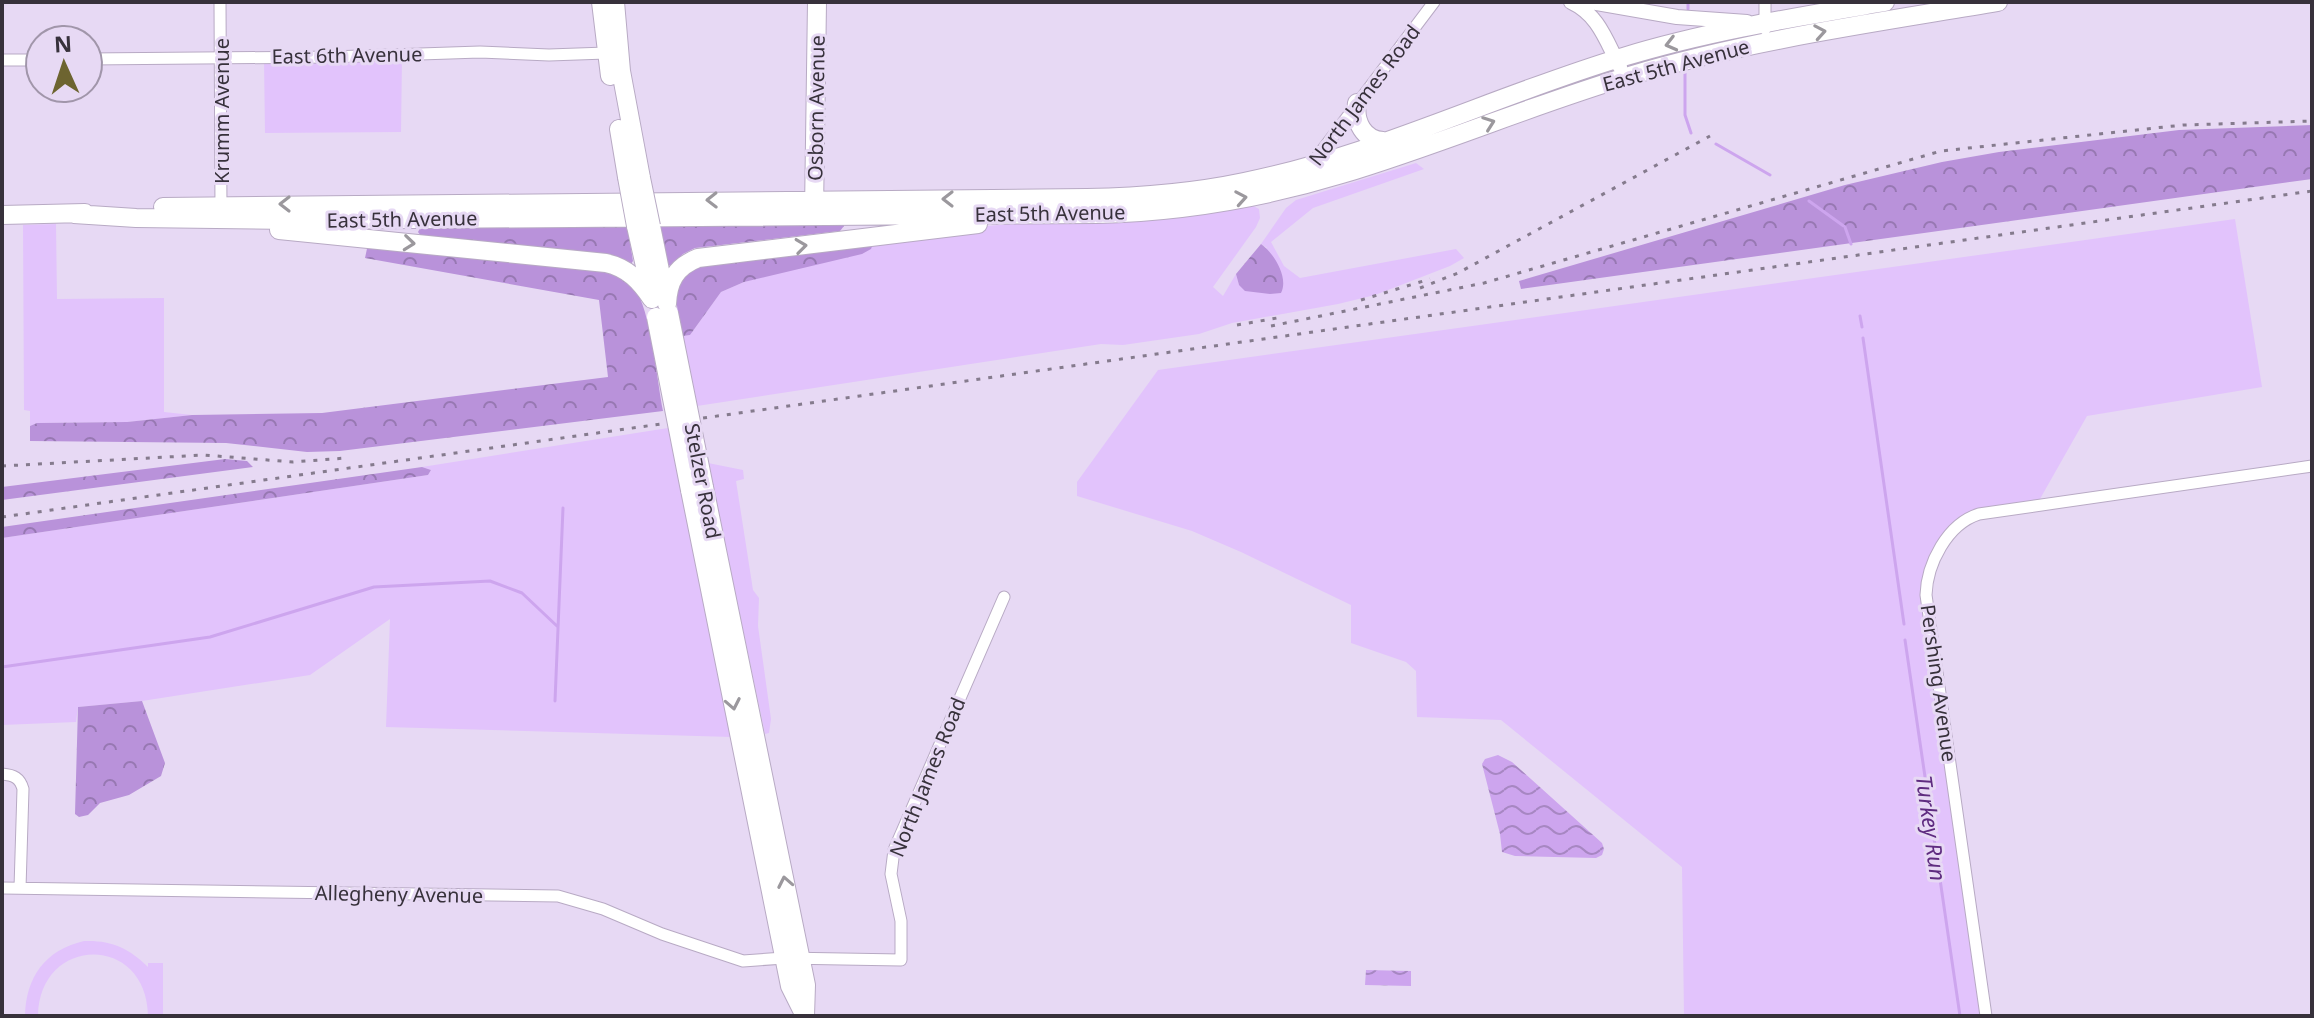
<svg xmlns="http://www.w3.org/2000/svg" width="2314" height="1018" font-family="'Noto Sans',sans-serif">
<defs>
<pattern id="forest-crowns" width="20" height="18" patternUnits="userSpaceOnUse" patternTransform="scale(2)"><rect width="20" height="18" fill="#b992da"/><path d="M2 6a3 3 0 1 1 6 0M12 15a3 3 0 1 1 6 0" fill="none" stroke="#9778b2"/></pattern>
<pattern id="water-waves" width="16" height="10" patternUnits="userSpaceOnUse" patternTransform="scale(2)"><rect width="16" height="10" fill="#cda5ee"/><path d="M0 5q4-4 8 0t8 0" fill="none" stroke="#a787c2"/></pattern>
</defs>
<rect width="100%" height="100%" fill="#e7d9f4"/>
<path fill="#e2c3fc" d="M 402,58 L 401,132 L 265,133 L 264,60 Z
M 1416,163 L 1424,169 L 1313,208 L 1271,242 L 1284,266 L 1300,278 L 1456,249 L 1464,258 L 1450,266 L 1375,295 L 1338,304 L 1232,323 L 1199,334 L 1123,345 L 1101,344 L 697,406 L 683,336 L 690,335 L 721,292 L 744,282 L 873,245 L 977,227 L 1248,203 L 1259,209 L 1260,218 L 1256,227 L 1213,287 L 1223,296 L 1236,274 L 1239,285 L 1267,248 L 1261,244 L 1286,208 L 1296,200 Z
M 2235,219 L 2262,387 L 2087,416 L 2036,506 L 1979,514 L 1956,529 L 1927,584 L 1986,1016 L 1684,1016 L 1682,867 L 1501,720 L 1417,717 L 1416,671 L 1406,662 L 1351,643 L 1351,605 L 1241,552 L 1192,531 L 1077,496 L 1077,482 L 1158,370 Z
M 56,224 L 57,299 L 164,298 L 164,412 L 192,415 L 127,422 L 38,423 L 30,426 L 30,411 L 24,410 L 23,225 Z
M 668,428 L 732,737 L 386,727 L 390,619 L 310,675 L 142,701 L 78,707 L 76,722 L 2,725 L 2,538 L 428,475 L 431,470 L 422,467 Z
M 708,463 L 743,470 L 744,479 L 736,481 L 753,590 L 759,598 L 758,626 L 771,719 L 769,733 L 765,734 Z
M 84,941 C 111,940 129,948 148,967 L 148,963 L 163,963 L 163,1016 L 148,1016 C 147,933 39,935 38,1016 L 25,1016 C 26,977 45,950 84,941 Z"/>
<path fill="url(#forest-crowns)" d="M 2312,125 L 2312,179 L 1521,289 L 1519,281 L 1845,185 L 1942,162 L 1999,152 L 2179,130 Z
M 841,221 L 844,226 L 840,231 L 695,248 L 683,254 L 671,266 L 668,265 L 660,225 Z
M 627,223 L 633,261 L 631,264 L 421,236 L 418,232 L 421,226 Z
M 368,244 L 602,268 C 614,272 626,277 634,287 C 651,310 657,381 663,411 L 340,451 L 307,452 L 226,443 L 30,441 L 30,426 L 37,423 L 127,422 L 192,415 L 322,413 L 608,377 L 599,300 L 365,258 Z
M 873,244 L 871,249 L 862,254 L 744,282 L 721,292 L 690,335 L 683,336 C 677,305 666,281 701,265 Z
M 1261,244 C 1274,253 1289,278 1281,293 L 1270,294 L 1245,291 L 1239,285 L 1236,274 Z
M 225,459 L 247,461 L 253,467 L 2,500 L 2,487 Z
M 422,467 L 431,470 L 428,475 L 2,538 L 2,527 Z
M 142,701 L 165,763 L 161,776 L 129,795 L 100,803 L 88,815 L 79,817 L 75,814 L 78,707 Z"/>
<path fill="url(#water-waves)" d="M 1498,755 L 1512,762 L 1602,843 L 1604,849 L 1602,855 L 1596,858 L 1515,856 L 1502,852 L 1500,834 L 1482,764 L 1485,759 Z
M 1366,970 L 1411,971 L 1411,986 L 1365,985 Z"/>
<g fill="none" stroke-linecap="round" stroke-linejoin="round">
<path stroke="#cda5ee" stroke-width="3" d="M 1688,9 L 1688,2
M 1685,71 L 1685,115 L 1691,133
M 1716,144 L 1770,175
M 1809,201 L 1845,227 L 1851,244
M 1860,316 L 1862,327
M 1863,338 L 1904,624
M 1905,640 L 1960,1016
M 2,667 L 210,637 L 374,587 L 490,581 L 522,593 L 558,627
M 555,701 L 563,508"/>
<g stroke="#b8aac4" stroke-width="13">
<path id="minor" d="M 220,2 L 221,211
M 1765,2 L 1765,29
M 88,59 L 330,57 L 480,52 L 549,55 L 606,53
M 2,60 L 40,60
M 1311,165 L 1434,2
M 2,774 C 14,775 20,778 23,789 L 20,888
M 2,888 L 558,896 L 603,909 L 662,934 L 743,961 L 784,958 L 901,960 L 901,921 L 891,874 L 894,850 L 1004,597
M 1986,1016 L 1926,595 C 1927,564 1947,524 1979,514 L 2312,466"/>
</g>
<g stroke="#b8aac4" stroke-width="16">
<path id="tertiary" d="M 1571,2 C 1599,15 1606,41 1620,67
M 1591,2 L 1677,17 L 1747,22"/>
</g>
<g stroke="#b8aac4" stroke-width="20">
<path id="primary" d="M 601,2 L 610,76
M 615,2 L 621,71 L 641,178
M 1357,103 C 1354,122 1364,140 1383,141
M 619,129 L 627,177
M 163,207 L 1087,198 C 1139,197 1192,193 1244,182 C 1374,156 1496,95 1623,57 C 1708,31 1797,17 1885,2
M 814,211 L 817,2
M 74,214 L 136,218 L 291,220 L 1097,214 C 1179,212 1263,198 1342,174 C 1439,145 1532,105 1629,76 C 1750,40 1874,23 1998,2
M 2,215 L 85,213
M 636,226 L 651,293
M 651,226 L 665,295
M 279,230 L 606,263 C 628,268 640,281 652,299
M 667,304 C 668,282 675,267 698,258 L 978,224
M 704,487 L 806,985 L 805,1016
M 690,490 L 790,986 L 805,1016"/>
</g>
<use href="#minor" stroke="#fff" stroke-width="11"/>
<use href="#tertiary" stroke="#fff" stroke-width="14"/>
<use href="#primary" stroke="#fff" stroke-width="18"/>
<path stroke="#857b8d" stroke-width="3" stroke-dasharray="4 8" stroke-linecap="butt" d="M 1420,288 L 1458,273 L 1710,136
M 1361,300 L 1430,279
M 1237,325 L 1283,317
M 1271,326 L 1484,283 L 1941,151 L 2183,125 L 2312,121
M 2,466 L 204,455 L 293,462 L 346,458
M 2,517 L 2312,191"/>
<g stroke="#b8aac4" stroke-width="20" stroke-linecap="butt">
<path id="primary-bridge" d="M 627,177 L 636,226
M 641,178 L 651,226
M 669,313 L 704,487
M 656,317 L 690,490"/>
</g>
<use href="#primary-bridge" stroke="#fff" stroke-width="18"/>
</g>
<defs><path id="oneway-chevron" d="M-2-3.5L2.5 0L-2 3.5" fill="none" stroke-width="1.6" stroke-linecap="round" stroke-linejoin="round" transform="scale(2)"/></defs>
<g stroke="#9b989d">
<use href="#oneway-chevron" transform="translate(1820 32) rotate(-10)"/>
<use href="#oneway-chevron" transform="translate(1671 44) rotate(166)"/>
<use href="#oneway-chevron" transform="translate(1489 123) rotate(-20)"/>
<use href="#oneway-chevron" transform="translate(1241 198) rotate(-10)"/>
<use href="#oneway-chevron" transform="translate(948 199) rotate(180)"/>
<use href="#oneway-chevron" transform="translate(712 200) rotate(179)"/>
<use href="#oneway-chevron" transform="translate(285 204) rotate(180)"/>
<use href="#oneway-chevron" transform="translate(409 243) rotate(6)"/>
<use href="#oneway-chevron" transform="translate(801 246) rotate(-7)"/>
<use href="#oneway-chevron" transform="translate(733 704) rotate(79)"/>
<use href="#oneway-chevron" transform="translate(785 882) rotate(-101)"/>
</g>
<g text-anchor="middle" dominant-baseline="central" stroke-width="6" stroke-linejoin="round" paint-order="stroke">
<g font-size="20" fill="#37313b" stroke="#e7d9f4">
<text transform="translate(347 55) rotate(-1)">East 6th Avenue</text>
<text transform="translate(1676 65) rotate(-15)">East 5th Avenue</text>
<text transform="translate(1364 95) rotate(-53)">North James Road</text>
<text transform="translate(816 108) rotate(-89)">Osborn Avenue</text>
<text transform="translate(221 111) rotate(-90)">Krumm Avenue</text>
<text transform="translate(1050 213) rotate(-1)">East 5th Avenue</text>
<text transform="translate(402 219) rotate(-1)">East 5th Avenue</text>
<text transform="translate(703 481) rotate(79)">Stelzer Road</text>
<text transform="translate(1939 683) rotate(82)">Pershing Avenue</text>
<text transform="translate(927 777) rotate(-68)">North James Road</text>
<text transform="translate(399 894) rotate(1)">Allegheny Avenue</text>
</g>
<g font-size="22" font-style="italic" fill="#5f2c80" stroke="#e7d9f4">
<text transform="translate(1932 828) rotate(82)">Turkey Run</text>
</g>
</g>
<rect width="2314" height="1018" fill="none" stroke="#37313b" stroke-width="8"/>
<g transform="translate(64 64) rotate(357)"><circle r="38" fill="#e7d9f4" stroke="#a196aa" stroke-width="2"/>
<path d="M0-6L14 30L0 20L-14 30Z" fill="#6d6430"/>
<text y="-12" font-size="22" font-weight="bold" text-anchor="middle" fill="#37313b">N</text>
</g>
</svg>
